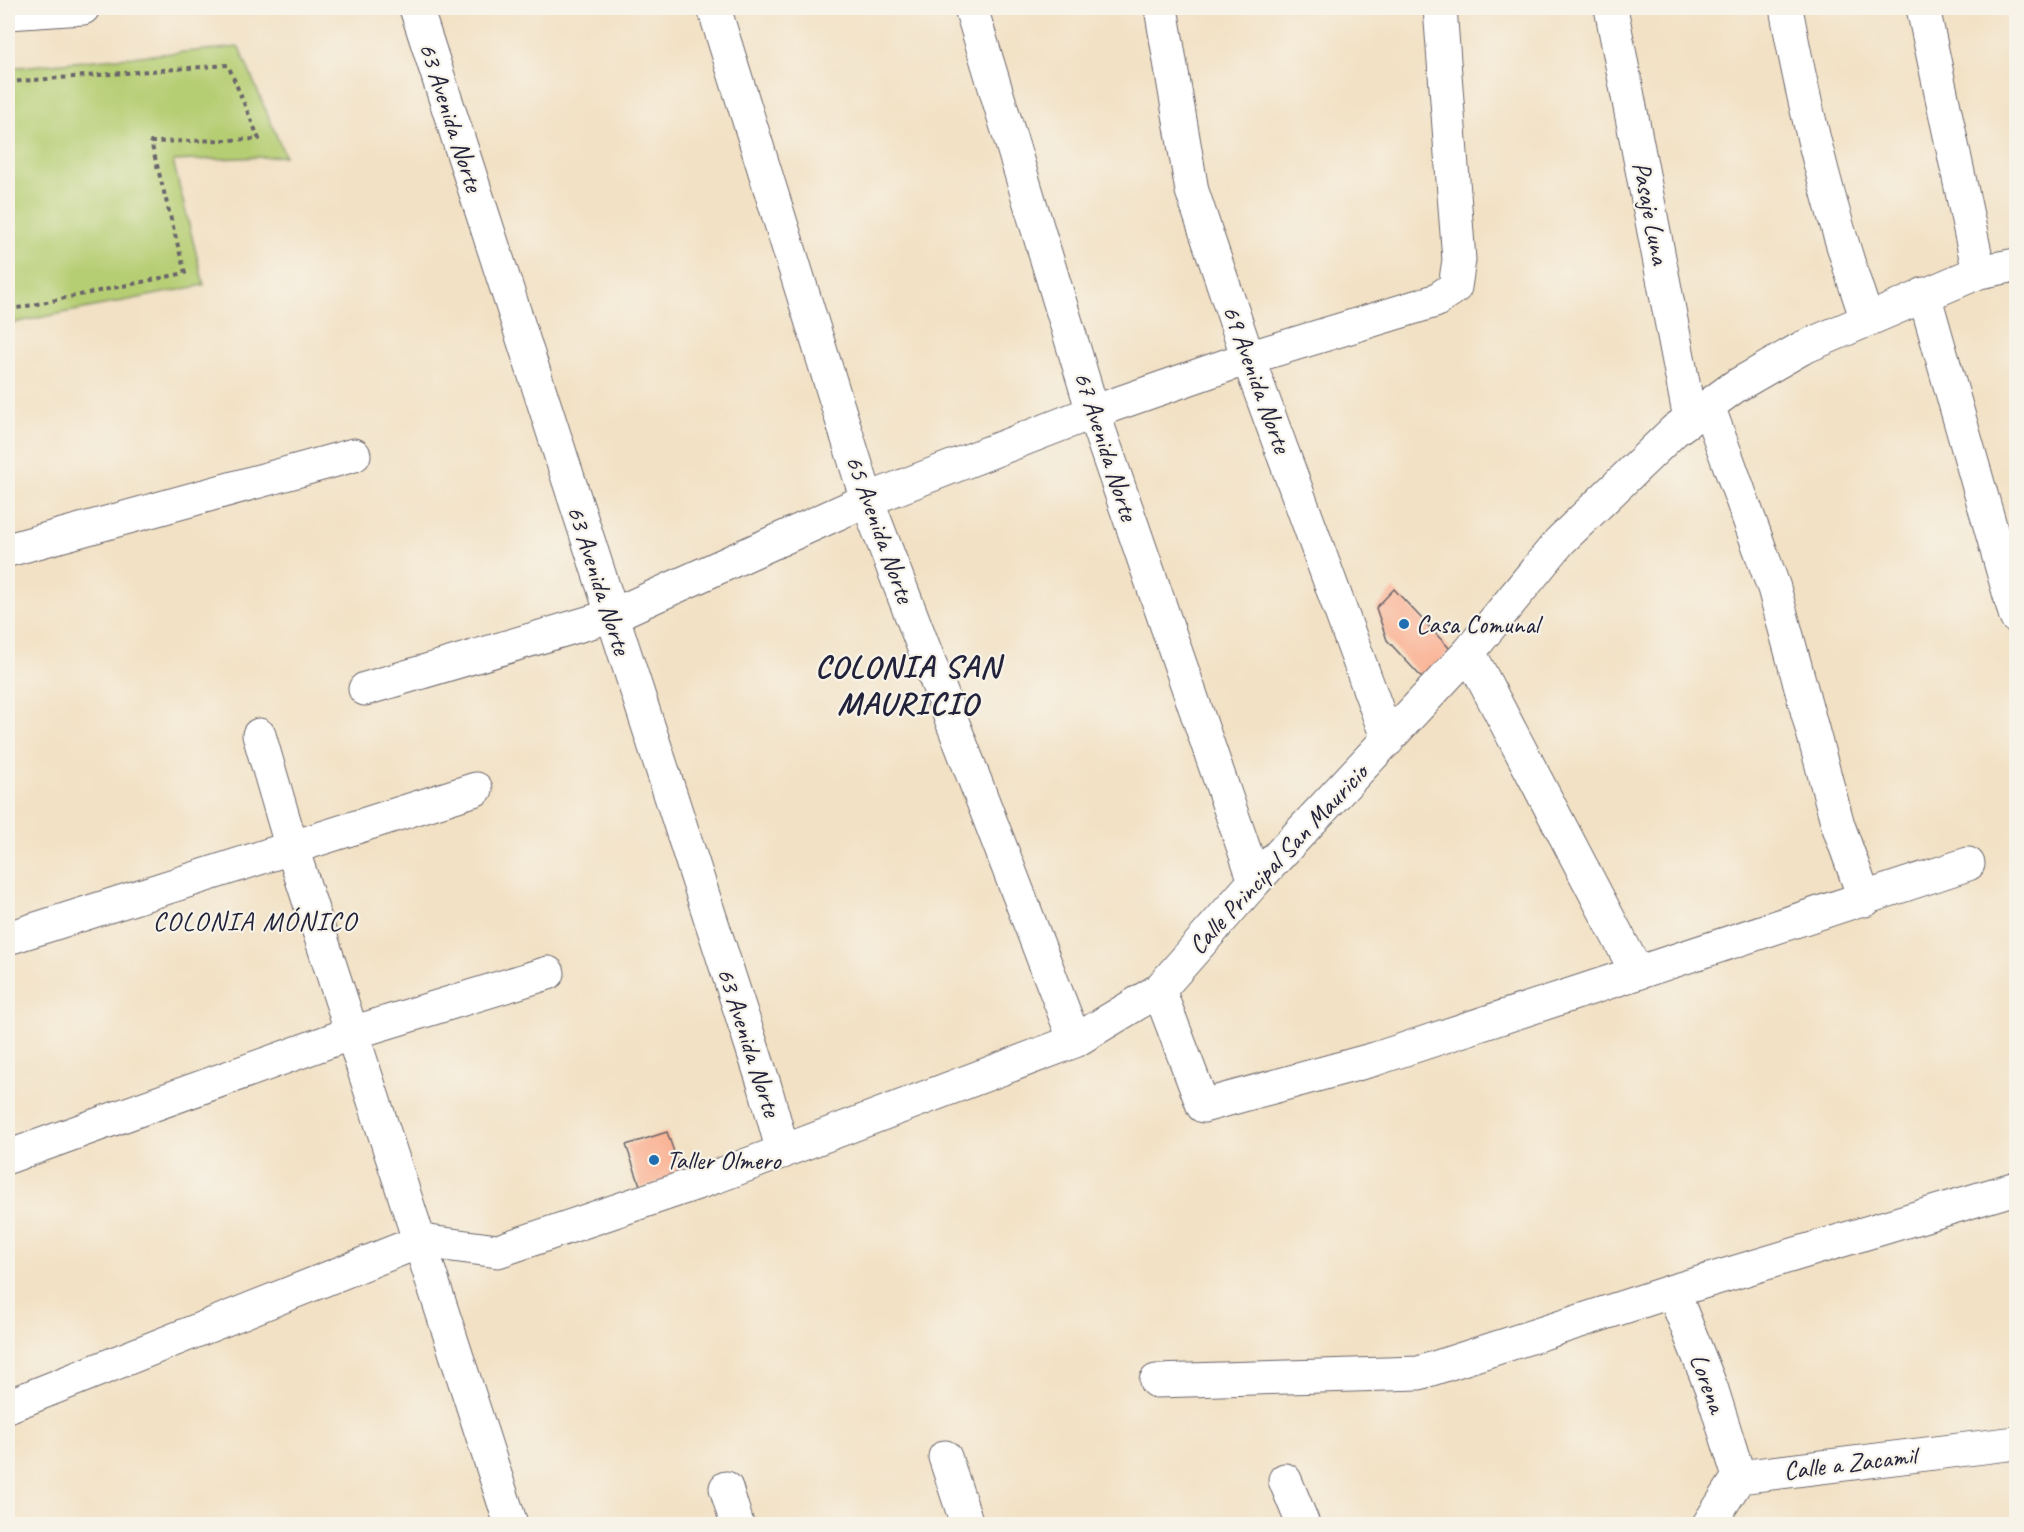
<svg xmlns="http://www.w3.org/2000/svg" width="2024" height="1532" font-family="Caveat,sans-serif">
<rect width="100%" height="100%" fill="#f7f3e8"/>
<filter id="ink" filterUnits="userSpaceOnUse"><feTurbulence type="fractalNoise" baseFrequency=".0167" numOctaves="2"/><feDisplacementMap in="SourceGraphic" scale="12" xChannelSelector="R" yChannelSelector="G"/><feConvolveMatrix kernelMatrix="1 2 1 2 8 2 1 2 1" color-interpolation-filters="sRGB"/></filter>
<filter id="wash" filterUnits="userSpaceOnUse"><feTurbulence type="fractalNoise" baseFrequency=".008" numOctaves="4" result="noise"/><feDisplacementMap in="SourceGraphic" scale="24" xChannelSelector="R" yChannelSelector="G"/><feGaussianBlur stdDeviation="1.35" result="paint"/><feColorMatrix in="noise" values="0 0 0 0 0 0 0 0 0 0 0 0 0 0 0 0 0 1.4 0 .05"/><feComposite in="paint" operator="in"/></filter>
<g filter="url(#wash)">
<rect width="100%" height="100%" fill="#f2e1c4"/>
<path fill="#b6ce73" stroke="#6c7857" stroke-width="1.5" d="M 239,47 L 285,156 L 173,161 L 204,285 L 8,324 L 8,68 Z"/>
<g id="blocks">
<path fill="#faaf90" d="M 1394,589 L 1451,650 L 1423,679 L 1387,640 L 1376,608 Z
M 667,1132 L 682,1174 L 641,1188 L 626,1145 Z"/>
</g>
</g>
<g filter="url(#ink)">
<use href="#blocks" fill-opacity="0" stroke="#6b656b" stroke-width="1.5"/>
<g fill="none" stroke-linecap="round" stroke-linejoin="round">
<g stroke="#6b656b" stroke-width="35">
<path id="minor" d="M 416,8 L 765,1087 L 783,1152
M 714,8 L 867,500 L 1075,1041
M 971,8 L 1093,412 L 1255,881
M 1161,8 L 1192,191 L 1248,358 L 1388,740
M 1611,8 L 1690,419
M 1786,8 C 1805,113 1832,218 1867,320
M 1923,8 L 1979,272
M 8,13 L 83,8
M 1924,294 L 2016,617
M 1708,406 L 1774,588 L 1838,825 L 1865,900
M 8,550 L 354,455
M 1469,652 L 1636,971
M 365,689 L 611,616 L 867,500 L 1093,412 L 1248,358 L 1435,301 L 1455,287 L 1459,260 L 1440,8
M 259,735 L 292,848 L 511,1524
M 8,938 L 476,789
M 1159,990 L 1203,1106 L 1375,1059 L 1968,864
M 8,1157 L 352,1033 L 548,973
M 1673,1291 L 1712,1390 L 1739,1477
M 1156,1381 L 1419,1373 L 1673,1291 L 2016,1188
M 8,1406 L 421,1241 L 498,1251 L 715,1177 L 1075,1041 L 1159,990 L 1255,881 L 1469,652 L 1560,541 L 1675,430 L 1734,387 L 1802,348 L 1979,272 L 2016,265
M 945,1457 L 967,1524
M 1285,1480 L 1303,1524
M 726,1488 L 737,1524"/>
</g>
<g stroke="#6b656b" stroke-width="35">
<path id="tertiary" d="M 1709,1524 L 1739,1477 L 2016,1443"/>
</g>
<path stroke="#6b656b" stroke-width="4" stroke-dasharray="4.5 4.5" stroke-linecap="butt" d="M 8,82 L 228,65 L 259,139 L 151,142 L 185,273 L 8,310"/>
<use href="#minor" stroke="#fff" stroke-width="33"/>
<use href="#tertiary" stroke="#fff" stroke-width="33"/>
</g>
</g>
<g fill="#1f6fb2" stroke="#f7f3e8" stroke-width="2">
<circle cx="1404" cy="624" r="6"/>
<circle cx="654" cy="1160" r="6"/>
</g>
<g text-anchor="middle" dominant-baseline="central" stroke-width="4.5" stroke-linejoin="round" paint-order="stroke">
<g font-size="26" fill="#22223b" stroke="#f7f3e8">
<text transform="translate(451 117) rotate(72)">63 Avenida Norte</text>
<text transform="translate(1651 213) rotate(79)">Pasaje Luna</text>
<text transform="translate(1257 379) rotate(70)">69 Avenida Norte</text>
<text transform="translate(1106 446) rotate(72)">67 Avenida Norte</text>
<text transform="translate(880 529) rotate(70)">65 Avenida Norte</text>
<text transform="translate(599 580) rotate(72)">63 Avenida Norte</text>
<text transform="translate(1278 859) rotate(-47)">Calle Principal San Mauricio</text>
<text transform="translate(749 1042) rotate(72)">63 Avenida Norte</text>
<text transform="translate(1708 1383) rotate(70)">Lorena</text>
<text transform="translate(1850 1463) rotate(-7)">Calle a Zacamil</text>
</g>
<g font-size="26" fill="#22223b" stroke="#f7f3e8" text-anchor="start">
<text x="1416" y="624">Casa Comunal</text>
<text x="666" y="1160">Taller Olmero</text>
</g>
<g font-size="27" letter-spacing="1.5" fill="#22223b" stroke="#f7f3e8">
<text x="255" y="921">COLONIA MÓNICO</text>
</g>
<g font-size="32" font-weight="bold" letter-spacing="1.5" fill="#22223b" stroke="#f7f3e8">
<text x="908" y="666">COLONIA SAN<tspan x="908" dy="37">MAURICIO</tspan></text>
</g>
</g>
<rect width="2024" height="1532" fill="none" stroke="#f7f3e8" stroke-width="30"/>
</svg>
